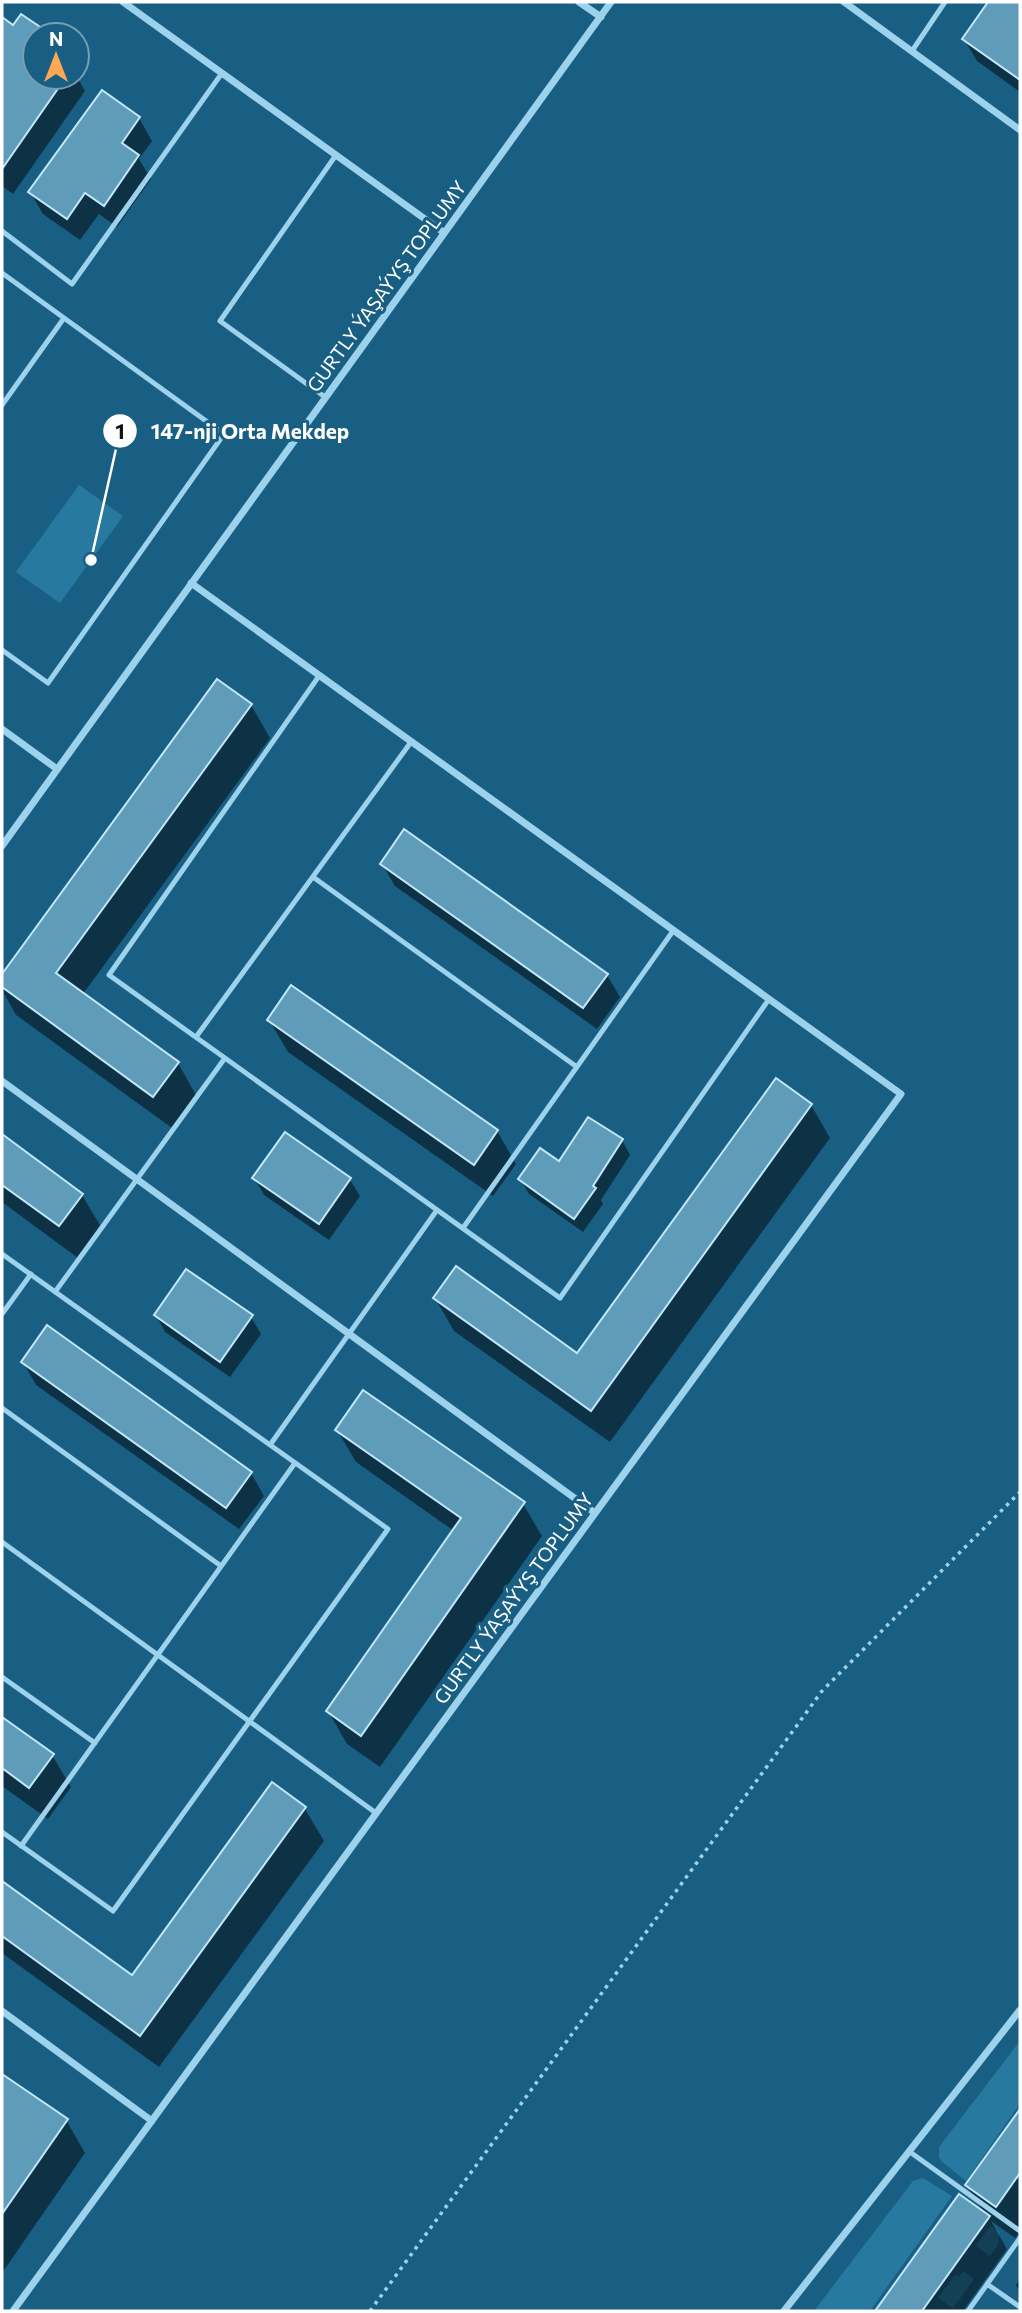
<svg xmlns="http://www.w3.org/2000/svg" width="1022" height="2313" font-family="Commissioner,sans-serif">
<rect width="100%" height="100%" fill="#195f83"/>
<path fill="#2779a0" d="M 79,485 L 123,516 L 60,603 L 16,572 Z
M 1020,2041 L 1020,2104 L 966,2181 L 941,2161 L 939,2157 L 939,2147 Z
M 923,2178 L 952,2196 L 870,2311 L 814,2311 L 913,2181 Z
M 990,2226 L 999,2232 L 998,2245 L 990,2256 L 976,2246 Z
M 963,2271 L 974,2279 L 953,2308 L 938,2298 L 955,2275 L 959,2277 Z"/>
<path fill="#0007" d="M 990,2 L 1020,2 L 1020,92 L 977,61 L 964,39 Z
M 2,19 L 14,28 L 49,35 L 35,35 L 35,77 L 77,77 L 85,91 L 13,194 L 2,186 Z
M 139,118 L 152,141 L 139,159 L 151,179 L 117,227 L 99,214 L 80,240 L 43,214 L 30,192 Z
M 217,681 L 251,705 L 270,738 L 83,994 L 178,1063 L 196,1095 L 172,1128 L 16,1015 L 2,990 L 2,977 Z
M 382,864 L 607,975 L 620,997 L 597,1029 L 395,886 Z
M 269,1020 L 497,1131 L 516,1164 L 493,1196 L 288,1052 Z
M 811,1105 L 830,1138 L 610,1442 L 454,1331 L 435,1298 L 578,1355 Z
M 285,1134 L 350,1180 L 360,1196 L 329,1240 L 264,1195 L 254,1178 Z
M 2,1137 L 82,1195 L 101,1227 L 78,1258 L 2,1202 Z
M 622,1140 L 630,1155 L 601,1200 L 603,1204 L 583,1232 L 529,1194 L 520,1179 Z
M 156,1315 L 251,1317 L 261,1334 L 230,1377 L 165,1332 Z
M 23,1362 L 251,1473 L 264,1496 L 239,1529 L 36,1385 Z
M 337,1430 L 523,1504 L 542,1536 L 380,1767 L 347,1744 L 328,1711 L 454,1531 L 356,1462 Z
M 2,1719 L 52,1755 L 71,1787 L 48,1819 L 2,1786 Z
M 305,1809 L 324,1841 L 159,2067 L 2,1953 L 2,1892 L 6,1886 L 132,1977 Z
M 2,2076 L 66,2120 L 85,2153 L 2,2273 Z
M 1020,2112 L 1020,2231 L 1015,2238 L 991,2221 L 1007,2249 L 963,2311 L 877,2311 L 959,2196 L 984,2213 L 967,2185 Z
M 1020,2279 L 1020,2292 L 1016,2285 Z"/>
<path fill="#5f9cb9" stroke="#c2e7f9" stroke-width="2" d="M 988,2 L 1020,2 L 1020,80 L 962,39 Z
M 21,14 L 52,35 L 35,35 L 35,77 L 66,77 L 2,169 L 2,17 L 13,25 Z
M 102,90 L 140,117 L 122,143 L 139,155 L 104,206 L 85,193 L 67,219 L 28,192 Z
M 217,679 L 252,704 L 56,973 L 179,1062 L 153,1097 L 2,987 L 2,974 Z
M 404,829 L 608,974 L 583,1008 L 380,864 Z
M 291,985 L 498,1130 L 474,1165 L 267,1020 Z
M 776,1078 L 812,1104 L 591,1411 L 433,1298 L 456,1266 L 577,1353 Z
M 588,1117 L 623,1139 L 593,1186 L 596,1188 L 574,1219 L 518,1179 L 540,1148 L 559,1161 Z
M 285,1132 L 351,1178 L 319,1224 L 252,1178 Z
M 2,1134 L 83,1194 L 59,1226 L 2,1185 Z
M 186,1269 L 253,1315 L 220,1362 L 154,1315 Z
M 47,1325 L 252,1472 L 226,1508 L 21,1362 Z
M 363,1390 L 525,1502 L 361,1736 L 326,1711 L 461,1518 L 335,1430 Z
M 2,1717 L 54,1754 L 29,1788 L 2,1768 Z
M 272,1782 L 306,1807 L 140,2036 L 2,1936 L 2,1881 L 132,1975 Z
M 2,2074 L 68,2119 L 2,2214 Z
M 1020,2109 L 1020,2173 L 996,2207 L 965,2185 Z
M 959,2194 L 990,2216 L 922,2311 L 875,2311 Z"/>
<g fill="none" stroke-linecap="round" stroke-linejoin="round">
<path stroke="#9dd2ec" stroke-width="3.5" stroke-dasharray="3.5 5" stroke-linecap="butt" d="M 370,2311 L 822,1691 L 1020,1492"/>
<path stroke="#9dd2ec" stroke-width="5" d="M 912,51 L 945,2
M 2,231 L 72,284 L 222,73
M 2,273 L 224,434 L 48,683 L 2,650
M 325,397 L 220,321 L 336,155
M 2,405 L 64,318
M 319,676 L 109,975 L 560,1298 L 769,999
M 313,877 L 577,1067
M 196,1037 L 411,742
M 463,1228 L 673,931
M 2,1254 L 388,1529 L 113,1911 L 2,1832
M 55,1292 L 225,1058
M 2,1314 L 31,1274
M 2,1408 L 221,1566
M 270,1445 L 437,1210
M 2,1542 L 376,1813
M 2,1677 L 95,1743
M 21,1846 L 295,1463
M 910,2152 L 1020,2231
M 987,2284 L 1020,2307
M 968,2311 L 1020,2238"/>
<path stroke="#9dd2ec" stroke-width="7" d="M 123,2 L 443,232
M 579,2 L 601,17
M 844,2 L 1020,130
M 2,729 L 57,769
M 2,846 L 611,2
M 2,1081 L 595,1513
M 2,2011 L 152,2121
M 13,2311 L 901,1094 L 191,583
M 784,2311 L 1020,2010"/>
</g>
<g text-anchor="middle" dominant-baseline="central" stroke-width="6" stroke-linejoin="round" paint-order="stroke">
<g font-size="19" fill="#fff" stroke="#195f83">
<text transform="translate(386 286) rotate(-54)">GURTLY ÝAŞAÝYŞ TOPLUMY</text>
<text transform="translate(513 1598) rotate(-54)">GURTLY ÝAŞAÝYŞ TOPLUMY</text>
</g>
</g>
<path fill="none" stroke="#fff" stroke-width="2.5" d="M91 560L120 431"/>
<g fill="#fff" stroke="#195f83" stroke-width="2.5">
<circle cx="91" cy="560" r="7"/>
<circle cx="120" cy="431" r="18"/>
</g>
<g font-size="21" text-anchor="middle" font-weight="bold" fill="#111">
<text x="120" y="439">1</text>
</g>
<g font-size="21" text-anchor="middle" font-weight="bold" fill="#fff" stroke="#195f83" stroke-width="6" stroke-linejoin="round" paint-order="stroke">
<text x="250" y="439">147-nji Orta Mekdep</text>
</g>
<rect width="1022" height="2313" fill="none" stroke="#ffffff" stroke-width="7"/>
<g transform="translate(56 56)"><circle r="33" fill="#195f83" stroke="#759fb5" stroke-width="2"/>
<path d="M0-5L12 26L0 18L-12 26Z" fill="#ffa957"/>
<text y="-10" font-size="19" font-weight="bold" text-anchor="middle" fill="#ffffff">N</text>
</g>
</svg>
